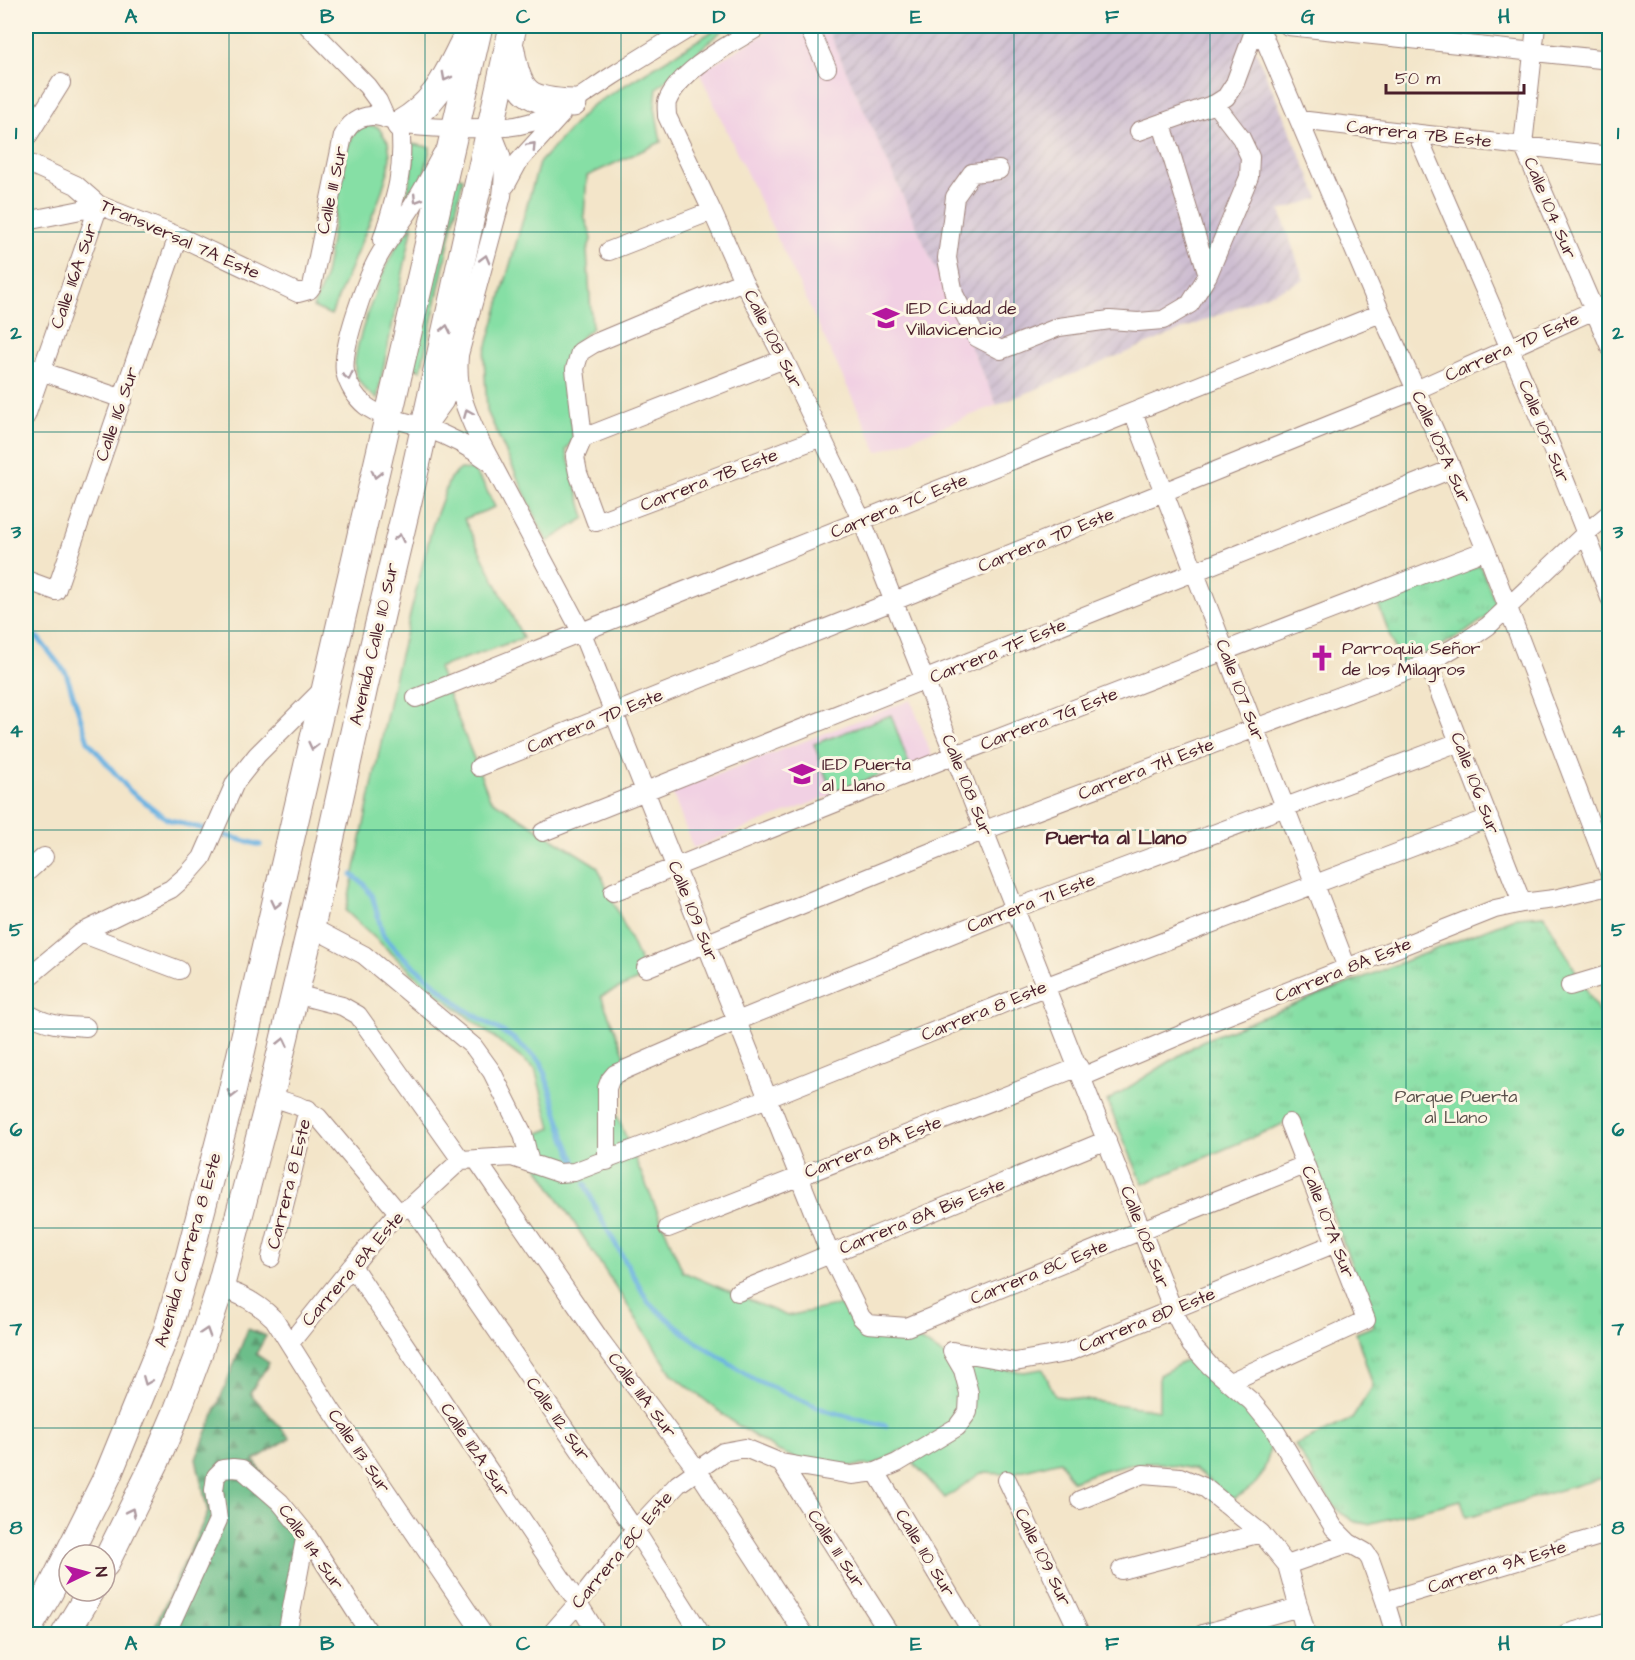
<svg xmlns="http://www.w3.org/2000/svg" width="1635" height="1660" font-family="'Architects Daughter',sans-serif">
<defs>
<pattern id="industrial-furrows" width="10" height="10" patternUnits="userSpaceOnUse" patternTransform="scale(1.5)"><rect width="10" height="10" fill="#cebed1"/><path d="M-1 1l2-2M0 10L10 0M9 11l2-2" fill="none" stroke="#b2a3b4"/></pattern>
<pattern id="forest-firs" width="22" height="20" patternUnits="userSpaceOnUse" patternTransform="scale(1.5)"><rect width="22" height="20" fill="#6cbe8a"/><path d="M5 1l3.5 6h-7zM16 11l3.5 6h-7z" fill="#5b9a71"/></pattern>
<pattern id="park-tufts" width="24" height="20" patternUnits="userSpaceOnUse" patternTransform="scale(1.5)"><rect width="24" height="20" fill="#86dfa5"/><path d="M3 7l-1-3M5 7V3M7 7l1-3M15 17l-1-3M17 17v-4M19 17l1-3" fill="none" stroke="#75bf8e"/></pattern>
</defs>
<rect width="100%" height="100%" fill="#fcf5e5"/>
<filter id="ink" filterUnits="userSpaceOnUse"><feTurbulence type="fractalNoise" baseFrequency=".0167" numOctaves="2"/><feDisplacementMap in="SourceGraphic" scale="12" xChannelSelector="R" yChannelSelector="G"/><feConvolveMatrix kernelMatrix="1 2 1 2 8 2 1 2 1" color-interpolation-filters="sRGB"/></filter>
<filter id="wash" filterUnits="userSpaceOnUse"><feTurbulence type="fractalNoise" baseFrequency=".008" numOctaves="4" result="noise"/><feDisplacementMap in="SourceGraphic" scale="24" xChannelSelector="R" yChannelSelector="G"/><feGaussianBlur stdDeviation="1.35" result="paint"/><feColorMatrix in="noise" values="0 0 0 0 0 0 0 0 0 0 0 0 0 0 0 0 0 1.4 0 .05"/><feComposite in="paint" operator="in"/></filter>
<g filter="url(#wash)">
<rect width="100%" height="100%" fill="#f3e5c9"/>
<path fill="#f1d0e3" d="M 778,26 L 826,26 L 997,405 L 878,452 L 699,72 Z
M 911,700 L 932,757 L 693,848 L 672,792 Z"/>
<path fill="url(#industrial-furrows)" d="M 826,26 L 1245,26 L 1319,198 L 1280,211 L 1304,280 L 997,405 Z"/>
<path fill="#86dfa5" stroke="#687f68" stroke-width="1.5" d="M 721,26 L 727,26 L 657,88 L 655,107 L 661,142 L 587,176 L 584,216 L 592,237 L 587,251 L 592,328 L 574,344 L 566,359 L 573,440 L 566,450 L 585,518 L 547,542 L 487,411 L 484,356 L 539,163 L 591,106 Z
M 368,125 L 378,127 L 388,142 L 390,155 L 389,168 L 380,197 L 331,315 L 313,307 L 324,281 L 346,150 L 358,126 Z
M 412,144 L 430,147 L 425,172 L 405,205 L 413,163 Z
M 452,175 L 463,178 L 421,370 L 410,367 Z
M 413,224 L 377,399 C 367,392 357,383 355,370 C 352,347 382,272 394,251 C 399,241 407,233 413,224 Z
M 461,469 L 473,470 L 483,483 L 495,507 L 464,519 L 523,638 L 438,668 L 490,799 L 597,866 L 647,976 L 601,996 L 632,1073 L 604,1085 L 683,1272 L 787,1316 L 840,1305 L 858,1328 L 879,1335 L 906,1335 L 925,1343 L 941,1354 L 971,1364 L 997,1369 L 1024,1372 L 1043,1369 L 1055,1396 L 1159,1410 L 1159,1375 L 1187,1360 L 1233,1392 L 1254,1417 L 1271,1444 C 1265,1473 1261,1485 1233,1499 L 1194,1469 L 1160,1463 L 1130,1464 L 1104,1470 L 1072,1481 L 1060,1461 L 1008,1474 L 981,1473 L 945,1498 L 902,1450 L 874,1465 L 849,1466 L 809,1464 L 776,1450 L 734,1423 L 672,1374 L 521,1141 L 551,1128 L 535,1069 L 421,981 L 346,911 L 395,675 L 432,527 L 450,478 Z
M 891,715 L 909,764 L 832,793 L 814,744 Z"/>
<path fill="url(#forest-firs)" stroke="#5b6e5a" stroke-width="1.5" d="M 248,1329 L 266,1336 L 256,1354 L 269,1363 L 250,1393 L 290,1438 L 254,1460 L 299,1532 L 292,1634 L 151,1634 L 208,1512 L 196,1459 Z"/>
<path fill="url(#park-tufts)" stroke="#687f68" stroke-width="1.5" d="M 1480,565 L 1498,609 L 1464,633 L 1429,652 L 1400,663 L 1377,601 Z
M 1544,915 L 1609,1030 L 1609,1050 L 1602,1054 L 1610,1069 L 1609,1476 L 1466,1517 L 1461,1500 L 1368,1524 L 1355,1522 L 1338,1511 L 1314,1477 L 1295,1445 L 1352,1419 L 1373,1386 L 1356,1333 L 1374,1326 L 1297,1118 L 1143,1184 L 1107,1101 L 1202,1041 L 1517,917 Z"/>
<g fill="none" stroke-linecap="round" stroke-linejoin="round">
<path stroke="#6bb2e2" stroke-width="5" d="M 26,632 L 38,638 L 66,673 L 88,741 L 130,791 L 167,819 L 260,845
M 352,875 L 364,884 L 373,898 L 383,935 L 399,953 L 464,1009 L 511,1037 L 541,1062 L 565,1138 L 575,1161
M 585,1184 L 598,1213 L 649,1303 L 692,1339 L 755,1380 L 827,1411 L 886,1426"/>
</g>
</g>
<g filter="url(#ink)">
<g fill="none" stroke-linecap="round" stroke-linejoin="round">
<g stroke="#9e827a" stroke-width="20">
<path id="minor" d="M 308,26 L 367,86 L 378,101 L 386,119
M 760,26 C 731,44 680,69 667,102 C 666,106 667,111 667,116 L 712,211 L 743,281 L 784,359 L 862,521 L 1173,1310 L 1191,1345 L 1210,1366 L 1252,1402 L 1274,1429 L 1334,1528 L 1349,1543 L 1365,1552 L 1370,1559 L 1385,1601 L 1395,1634
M 808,26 L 827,68
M 1259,26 L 1381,313 L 1452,469 L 1486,550 L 1610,875
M 1288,26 L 1610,60
M 1536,26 L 1523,145 L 1610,347
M 1299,120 L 1610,156
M 1162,124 L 1208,275
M 1139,131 L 1215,104 L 1226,97 L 1235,83 L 1256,26
M 1417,134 C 1483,288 1553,441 1610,598
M 26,139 L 61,83
M 442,154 C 433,170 425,187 415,202 C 405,219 392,234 382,251 C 368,273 341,347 345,372 C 348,385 356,398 366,406 C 383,419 407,421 426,428 C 449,436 470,447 490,462
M 26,162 L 76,185 L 99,205 L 178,236 L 298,293 L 309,290 L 312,286 L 343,136 C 349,124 357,117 371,116 C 383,115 394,123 406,125 C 440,129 473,129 506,127 C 548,124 578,98 612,76 C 639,59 666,42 693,26
M 999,170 L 972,173 L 955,197 L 947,258 L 954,294 L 976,337 L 1001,350 L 1059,327 L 1110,320 L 1138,322 L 1163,320 L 1190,304 L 1208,275 L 1249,177 L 1250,157 L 1241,138 L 1215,104
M 506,185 L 519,161 L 561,115
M 26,221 L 81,210 L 99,205
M 382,240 C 396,197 405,170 400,124
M 609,251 L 712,211
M 743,281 L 593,344 L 580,352 L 575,369 L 583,438 L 575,457 L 578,473 L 596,522 L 822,437
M 459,356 C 456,389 466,411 480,441 L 582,633 L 830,1254 L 861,1317 L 868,1324 L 907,1327 L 1142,1230 L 1305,1165
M 26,366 L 123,399
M 1133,412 L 1347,968
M 26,416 L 99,205
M 431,420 L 444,402 L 450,388 L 502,196 C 506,166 503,156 490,128
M 583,438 L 784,359
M 26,580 L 56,591 L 178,236
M 1428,663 L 1522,903
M 416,698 L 1381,313
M 479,767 L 894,601 L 1416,390 L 1610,303
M 543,832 L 1452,469
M 26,873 L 44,857
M 613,892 L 955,755 L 1486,550
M 311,927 L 364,955 L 474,1047 L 492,1072 L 523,1134 L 530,1163
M 81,933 L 179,970
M 646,968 L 985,830 L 1428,663 L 1469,639 L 1488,626 L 1586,533 L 1610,513
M 26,979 L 81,933 L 171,889 L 187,875 L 202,858 L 235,783 L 257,755 L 325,687
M 1570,986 L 1610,974
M 295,994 L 342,1006 L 358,1015 L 461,1160
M 26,1012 C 44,1025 64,1026 86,1027
M 1082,1077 L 1211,1022 L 1495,909 L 1522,903 L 1554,899 L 1610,886
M 270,1098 C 288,1101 303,1106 318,1117 L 398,1212
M 476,1159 L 601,1341 L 698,1471 L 804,1634
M 607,1161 L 607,1088 L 610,1080 L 615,1074 L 737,1021 L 1016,908 L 1459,742
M 411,1206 L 635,1530 L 701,1634
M 668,1228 L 1079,1067
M 271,1258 L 308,1109
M 352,1266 L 578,1603 L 597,1634
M 220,1288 C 242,1294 258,1303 274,1319 L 330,1408 L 483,1634
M 738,1292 L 1107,1140
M 290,1343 L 352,1266 L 398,1212 L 411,1206 L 461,1160 L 512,1157 L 559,1173 L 574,1172 L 768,1098 L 1047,986 L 1489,818
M 952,1351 L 1015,1362 L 1066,1353 L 1336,1243
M 1230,1382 L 1366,1320 L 1289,1123
M 781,1463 L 890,1634
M 876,1472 L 973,1634
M 1007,1480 L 1080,1634
M 1080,1500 L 1143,1474 L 1180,1477 L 1204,1487 L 1261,1533 L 1287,1565 L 1306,1634
M 1287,1565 L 1349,1543
M 1121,1570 L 1261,1533
M 1385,1601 L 1610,1533
M 166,1634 L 218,1520 L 214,1490 L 216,1476 L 223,1469 L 233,1468 L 242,1469 L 280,1502 L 306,1534 L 370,1634
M 287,1634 L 306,1534
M 551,1634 L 578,1603 L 635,1530 L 678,1484 L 723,1452 L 745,1448 L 781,1463 L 852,1475 L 876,1472 L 897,1463 L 957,1427 L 968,1412 L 969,1393 L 963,1370 L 952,1351
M 1203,1634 L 1299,1607
M 1565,1634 L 1610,1621"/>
</g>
<g stroke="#9e827a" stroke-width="29">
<path id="highway" d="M 511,50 C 518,95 528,101 573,103
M 400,124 C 437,103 447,75 465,40
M 105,1564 L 156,1461 L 176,1414 L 197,1358 L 220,1288 L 270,1098 L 311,927 L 364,687 L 412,484 L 513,26
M 26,1632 L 49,1593 L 108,1475 L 167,1331 L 189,1258 L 231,1096 L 479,26
M 65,1634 L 91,1591"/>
</g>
<use href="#minor" stroke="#fff" stroke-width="18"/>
<use href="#highway" stroke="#fff" stroke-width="27"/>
</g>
<defs><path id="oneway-chevron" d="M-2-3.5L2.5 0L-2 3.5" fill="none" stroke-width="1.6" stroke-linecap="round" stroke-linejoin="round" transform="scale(1.5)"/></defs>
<g stroke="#ae9aa0">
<use href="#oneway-chevron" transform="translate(446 77) rotate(118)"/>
<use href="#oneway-chevron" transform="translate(532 146) rotate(-47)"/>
<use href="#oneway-chevron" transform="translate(417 199) rotate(122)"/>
<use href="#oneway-chevron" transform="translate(485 259) rotate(-75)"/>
<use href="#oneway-chevron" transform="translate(446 329) rotate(-78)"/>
<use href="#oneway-chevron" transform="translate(348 376) rotate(77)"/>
<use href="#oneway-chevron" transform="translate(468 413) rotate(-112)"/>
<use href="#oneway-chevron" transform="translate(376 474) rotate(103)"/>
<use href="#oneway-chevron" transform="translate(399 538) rotate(-77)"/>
<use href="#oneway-chevron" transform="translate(313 746) rotate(103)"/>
<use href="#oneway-chevron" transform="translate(276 904) rotate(103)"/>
<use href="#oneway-chevron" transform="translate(283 1042) rotate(-77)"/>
<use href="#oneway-chevron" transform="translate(232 1094) rotate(104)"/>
<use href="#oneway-chevron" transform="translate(206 1332) rotate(-72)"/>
<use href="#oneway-chevron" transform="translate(147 1381) rotate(112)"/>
<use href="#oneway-chevron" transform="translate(131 1512) rotate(-64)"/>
</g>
</g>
<path fill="none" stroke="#0f766e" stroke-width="1.5" stroke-opacity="0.55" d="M 229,26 L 229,1634M 425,26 L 425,1634M 621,26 L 621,1634M 818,26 L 818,1634M 1014,26 L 1014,1634M 1210,26 L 1210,1634M 1406,26 L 1406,1634M 26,232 L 1610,232M 26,432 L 1610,432M 26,631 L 1610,631M 26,830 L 1610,830M 26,1029 L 1610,1029M 26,1228 L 1610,1228M 26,1428 L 1610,1428"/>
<defs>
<g id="school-bare" transform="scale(2.07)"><path d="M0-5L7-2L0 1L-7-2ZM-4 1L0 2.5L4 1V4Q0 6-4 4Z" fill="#b5179e" stroke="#fcf5e5" stroke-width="2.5" paint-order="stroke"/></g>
<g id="church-bare" transform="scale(2.07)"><path d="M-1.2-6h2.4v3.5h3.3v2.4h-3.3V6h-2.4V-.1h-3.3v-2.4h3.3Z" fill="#b5179e" stroke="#fcf5e5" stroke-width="2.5" paint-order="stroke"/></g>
</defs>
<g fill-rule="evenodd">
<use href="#school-bare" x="886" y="318"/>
<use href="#church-bare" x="1322" y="658"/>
<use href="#school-bare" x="802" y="774"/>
</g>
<g text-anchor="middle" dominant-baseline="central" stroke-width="6" stroke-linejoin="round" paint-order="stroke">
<g font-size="18" fill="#4a1f2b" stroke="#fcf5e5">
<text transform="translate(1419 134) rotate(6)">Carrera 7B Este</text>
<text transform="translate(332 190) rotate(-78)">Calle 111 Sur</text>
<text transform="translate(1550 208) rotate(67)">Calle 104 Sur</text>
<text transform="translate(180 239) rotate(24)">Transversal 7A Este</text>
<text transform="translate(74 276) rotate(-71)">Calle 116A Sur</text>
<text transform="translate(773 339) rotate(63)">Calle 108 Sur</text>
<text transform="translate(1512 347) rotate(-24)">Carrera 7D Este</text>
<text transform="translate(117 414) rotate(-71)">Calle 116 Sur</text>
<text transform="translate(1544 431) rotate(68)">Calle 105 Sur</text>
<text transform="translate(1441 447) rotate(66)">Calle 105A Sur</text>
<text transform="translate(709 480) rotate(-21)">Carrera 7B Este</text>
<text transform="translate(899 506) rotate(-22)">Carrera 7C Este</text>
<text transform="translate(1046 540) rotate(-22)">Carrera 7D Este</text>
<text transform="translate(374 644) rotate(-77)">Avenida Calle 110 Sur</text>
<text transform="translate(998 651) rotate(-22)">Carrera 7F Este</text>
<text transform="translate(1240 690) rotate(69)">Calle 107 Sur</text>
<text transform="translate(1049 719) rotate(-21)">Carrera 7G Este</text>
<text transform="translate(595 721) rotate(-22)">Carrera 7D Este</text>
<text transform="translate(1146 769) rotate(-21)">Carrera 7H Este</text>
<text transform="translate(1475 783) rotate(69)">Calle 106 Sur</text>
<text transform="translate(967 785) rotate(68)">Calle 108 Sur</text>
<text transform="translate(1031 903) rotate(-21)">Carrera 7I Este</text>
<text transform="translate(693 911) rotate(68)">Calle 109 Sur</text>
<text transform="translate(1343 970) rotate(-22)">Carrera 8A Este</text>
<text transform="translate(984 1011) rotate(-22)">Carrera 8 Este</text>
<text transform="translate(873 1147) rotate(-21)">Carrera 8A Este</text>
<text transform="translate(289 1184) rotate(-76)">Carrera 8 Este</text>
<text transform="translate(922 1216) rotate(-22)">Carrera 8A Bis Este</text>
<text transform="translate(1328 1222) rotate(69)">Calle 107A Sur</text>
<text transform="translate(1145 1237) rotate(69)">Calle 108 Sur</text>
<text transform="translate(188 1250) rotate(-74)">Avenida Carrera 8 Este</text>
<text transform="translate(353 1269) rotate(-49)">Carrera 8A Este</text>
<text transform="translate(1039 1272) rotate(-22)">Carrera 8C Este</text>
<text transform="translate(1147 1320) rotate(-22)">Carrera 8D Este</text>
<text transform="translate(642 1395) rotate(53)">Calle 111A Sur</text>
<text transform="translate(558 1419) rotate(55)">Calle 112 Sur</text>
<text transform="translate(475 1450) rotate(56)">Calle 112A Sur</text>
<text transform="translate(359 1451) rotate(56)">Calle 113 Sur</text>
<text transform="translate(311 1547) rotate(55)">Calle 114 Sur</text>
<text transform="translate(836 1549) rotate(57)">Calle 111 Sur</text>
<text transform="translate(622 1550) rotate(-50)">Carrera 8C Este</text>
<text transform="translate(925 1553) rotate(59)">Calle 110 Sur</text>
<text transform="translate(1043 1557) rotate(64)">Calle 109 Sur</text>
<text transform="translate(1497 1567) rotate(-17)">Carrera 9A Este</text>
</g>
<g font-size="18" fill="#4a1f2b" stroke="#fcf5e5" text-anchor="start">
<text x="906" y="308">IED Ciudad de<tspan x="906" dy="21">Villavicencio</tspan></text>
<text x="1342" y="648">Parroquia Señor<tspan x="1342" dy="21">de los Milagros</tspan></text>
<text x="822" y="764">IED Puerta<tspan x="822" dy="21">al Llano</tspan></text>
</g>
<g font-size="18" fill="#594f4a" stroke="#fcf5e5">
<text x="1456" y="1096">Parque Puerta<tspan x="1456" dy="21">al Llano</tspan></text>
</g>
<g font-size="20" font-weight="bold" fill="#4a1f2b" stroke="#fcf5e5">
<text x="1116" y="838">Puerta al Llano</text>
</g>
</g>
<rect width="1635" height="1660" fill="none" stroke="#fcf5e5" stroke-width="66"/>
<g transform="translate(87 1573) rotate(85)"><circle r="28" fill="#fcf5e5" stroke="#b59f9b" stroke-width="1.5"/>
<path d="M0-4.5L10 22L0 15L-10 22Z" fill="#b5179e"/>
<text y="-9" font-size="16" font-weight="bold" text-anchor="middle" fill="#4a1f2b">N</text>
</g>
<path d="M1386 84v9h138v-9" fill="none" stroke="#4a1f2b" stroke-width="3"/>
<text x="1395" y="84" font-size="18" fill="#4a1f2b" stroke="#fcf5e5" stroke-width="4.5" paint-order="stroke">50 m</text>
<rect x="33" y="33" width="1569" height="1594" fill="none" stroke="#0f766e" stroke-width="2"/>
<g font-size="20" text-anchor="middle" font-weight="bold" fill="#0f766e">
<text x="131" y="23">A</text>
<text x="327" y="23">B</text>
<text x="523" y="23">C</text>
<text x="719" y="23">D</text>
<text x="916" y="23">E</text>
<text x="1112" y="23">F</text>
<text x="1308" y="23">G</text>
<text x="1504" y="23">H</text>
<text x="16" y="139">1</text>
<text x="1618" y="139">1</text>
<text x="16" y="339">2</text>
<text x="1618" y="339">2</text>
<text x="16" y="538">3</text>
<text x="1618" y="538">3</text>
<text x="16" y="737">4</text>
<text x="1618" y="737">4</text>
<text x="16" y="936">5</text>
<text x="1618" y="936">5</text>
<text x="16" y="1136">6</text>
<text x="1618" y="1136">6</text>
<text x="16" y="1335">7</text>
<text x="1618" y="1335">7</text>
<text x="16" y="1534">8</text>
<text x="1618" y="1534">8</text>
<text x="131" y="1650">A</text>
<text x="327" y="1650">B</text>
<text x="523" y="1650">C</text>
<text x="719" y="1650">D</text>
<text x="916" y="1650">E</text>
<text x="1112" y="1650">F</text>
<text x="1308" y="1650">G</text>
<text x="1504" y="1650">H</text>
</g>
</svg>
